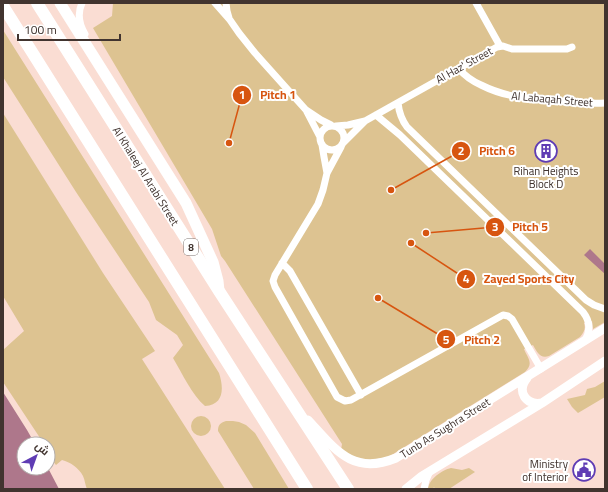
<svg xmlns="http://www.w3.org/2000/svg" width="608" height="492" font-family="Georgia,Cairo,serif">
<rect width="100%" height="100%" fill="#faddd3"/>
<path fill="#ddc391" d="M 113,3 L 605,3 L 605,322 L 593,329 L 592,321 L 584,323 C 586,329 584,332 580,337 L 549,356 C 540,359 537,352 533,345 L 524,349 C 528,359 534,363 525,372 L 390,456 L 385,458 L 362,461 L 341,450 L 342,444 L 225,261 L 221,256 L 212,229 L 93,28 L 112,16 Z
M 3,30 L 219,373 C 224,388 224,405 205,406 C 192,395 182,373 173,358 L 183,345 L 177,335 L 156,320 L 149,302 L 76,192 L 3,77 Z
M 3,113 L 103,273 L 155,351 L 142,359 L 225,489 L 87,489 C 85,485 85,480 83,476 C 79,468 70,462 62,460 L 56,465 L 52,460 L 53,456 L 48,449 L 48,444 L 44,444 L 3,382 L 3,350 L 24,331 L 3,296 Z
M 605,381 L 605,397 L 578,413 L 572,407 L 567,399 L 585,395 L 587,389 L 595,387 Z
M191 426a10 10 0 1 1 20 0a10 10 0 1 1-20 0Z
M 226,421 L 233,421 L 239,422 L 246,425 L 255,433 L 289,489 L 254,489 L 218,431 C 218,425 220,423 226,421 Z
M 451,468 L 462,470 L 469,468 L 475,472 L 449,489 L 435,489 L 434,487 L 433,489 L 428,489 C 429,479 442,470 451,468 Z"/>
<path fill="#ae778b" d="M 590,249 L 605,264 L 605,274 L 584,255 Z
M 3,392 L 27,430 L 35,444 L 24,444 L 24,468 L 48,468 L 59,489 L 3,489 Z"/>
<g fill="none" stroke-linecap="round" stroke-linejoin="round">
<path stroke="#fff" stroke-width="7" d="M 82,3 C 77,14 79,24 85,34
M 215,3 L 230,20 L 239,33 L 255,53 L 306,110 L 321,120 L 331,125
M 226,3 L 227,11 L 229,18
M 476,3 L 500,46
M 459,69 C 465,76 472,81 481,85 C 503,96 522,98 546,100 C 566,102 586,104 605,103
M 398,103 C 399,112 401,119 407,127 L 586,300 L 594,305 L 605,309
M 307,112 L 320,137
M 376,115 L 400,135 L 583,312 C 590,321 591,330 585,340
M320 138a12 12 0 1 1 24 0a12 12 0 1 1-24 0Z
M 336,126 L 348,125 L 365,121 L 497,47 L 503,46 L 512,49 L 567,49 L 572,47
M 343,143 L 365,121
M 322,145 L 324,157 L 327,173
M 341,147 L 327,173 L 323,190 L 318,204 L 275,275 L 273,281 L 275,287 L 337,397 L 345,401 L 351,400 L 503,315 L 508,316 L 512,319 L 541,369
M 282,263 L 290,271 L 361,395
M 424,489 L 426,480 L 430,471"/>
<path stroke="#fff" stroke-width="9" d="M 527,378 C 516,391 526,406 542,403
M 308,420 C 335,449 352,476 396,458 L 605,328
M 406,489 L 422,476 L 542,403 L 605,361"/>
<path stroke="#fff" stroke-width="11" d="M 60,3 L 186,203 L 213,262 L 218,281 L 219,291"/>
<path stroke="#fff" stroke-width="12" d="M 37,3 L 219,291 L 348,489
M 3,6 L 307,489"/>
</g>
<defs>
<g id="building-ring" transform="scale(1.15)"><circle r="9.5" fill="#fff" stroke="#5f3cb4" stroke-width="1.5"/><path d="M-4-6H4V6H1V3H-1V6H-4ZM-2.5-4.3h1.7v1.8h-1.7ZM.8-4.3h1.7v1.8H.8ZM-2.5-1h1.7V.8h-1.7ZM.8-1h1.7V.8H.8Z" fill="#5f3cb4"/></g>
<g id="civic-ring" transform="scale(1.15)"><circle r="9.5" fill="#fff" stroke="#5f3cb4" stroke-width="1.5"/><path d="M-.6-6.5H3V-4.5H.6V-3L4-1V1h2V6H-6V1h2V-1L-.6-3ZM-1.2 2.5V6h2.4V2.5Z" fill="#5f3cb4"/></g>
</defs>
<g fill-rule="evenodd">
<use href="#building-ring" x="546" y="151"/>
<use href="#civic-ring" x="584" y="470"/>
</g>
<g text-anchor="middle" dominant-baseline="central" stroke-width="4" stroke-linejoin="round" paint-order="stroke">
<rect fill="#fff" stroke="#7a716d" stroke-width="1" x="184" y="239" width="14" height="16" rx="3"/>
<g font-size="10" font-weight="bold" fill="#41342f">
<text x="191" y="247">8</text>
</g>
<g font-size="11" fill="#41342f" stroke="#fff">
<text transform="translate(464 65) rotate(-29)">Al Haz' Street</text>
<text transform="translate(552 99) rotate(5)">Al Labaqah Street</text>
<text transform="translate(146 176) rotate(58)">Al Khaleej Al Arabi Street</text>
<text transform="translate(445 428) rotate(-32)">Tunb As Sughra Street</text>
</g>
<g font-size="11" fill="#41342f" stroke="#fff">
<text x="546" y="171">Rihan Heights<tspan x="546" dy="13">Block D</tspan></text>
<text x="568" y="464" text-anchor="end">Ministry<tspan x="568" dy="13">of Interior</tspan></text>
</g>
</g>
<path fill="none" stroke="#d75510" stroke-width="1.5" d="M229 143L242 95M391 190L461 151M426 233L495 227M411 243L466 279M378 298L446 339"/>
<g fill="#d75510" stroke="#fff" stroke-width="1.5">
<circle cx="229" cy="143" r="4"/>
<circle cx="391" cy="190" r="4"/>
<circle cx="426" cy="233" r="4"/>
<circle cx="411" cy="243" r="4"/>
<circle cx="378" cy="298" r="4"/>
<circle cx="242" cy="95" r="10"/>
<circle cx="461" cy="151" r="10"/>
<circle cx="495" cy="227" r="10"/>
<circle cx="466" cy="279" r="10"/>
<circle cx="446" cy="339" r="10"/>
</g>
<g font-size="12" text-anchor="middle" font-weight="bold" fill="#fff">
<text x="242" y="99">1</text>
<text x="461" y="155">2</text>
<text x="495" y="231">3</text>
<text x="466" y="283">4</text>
<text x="446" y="344">5</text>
</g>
<g font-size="12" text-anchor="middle" font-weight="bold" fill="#d75510" stroke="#fff" stroke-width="4" stroke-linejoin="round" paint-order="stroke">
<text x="278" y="99">Pitch 1</text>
<text x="497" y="155">Pitch 6</text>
<text x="530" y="231">Pitch 5</text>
<text x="529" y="283">Zayed Sports City</text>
<text x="482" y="344">Pitch 2</text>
</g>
<rect width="608" height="492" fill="none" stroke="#41342f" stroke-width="8"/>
<g transform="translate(36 456) rotate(41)"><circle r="19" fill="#ffffff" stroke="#b3aeac"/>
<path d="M0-3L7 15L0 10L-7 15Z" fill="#5f3cb4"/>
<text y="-6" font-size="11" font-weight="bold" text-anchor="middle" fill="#41342f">ش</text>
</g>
<path d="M18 34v6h102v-6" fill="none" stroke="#41342f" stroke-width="2"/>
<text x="24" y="34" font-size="12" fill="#41342f" stroke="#ffffff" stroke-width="3" paint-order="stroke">100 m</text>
</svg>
